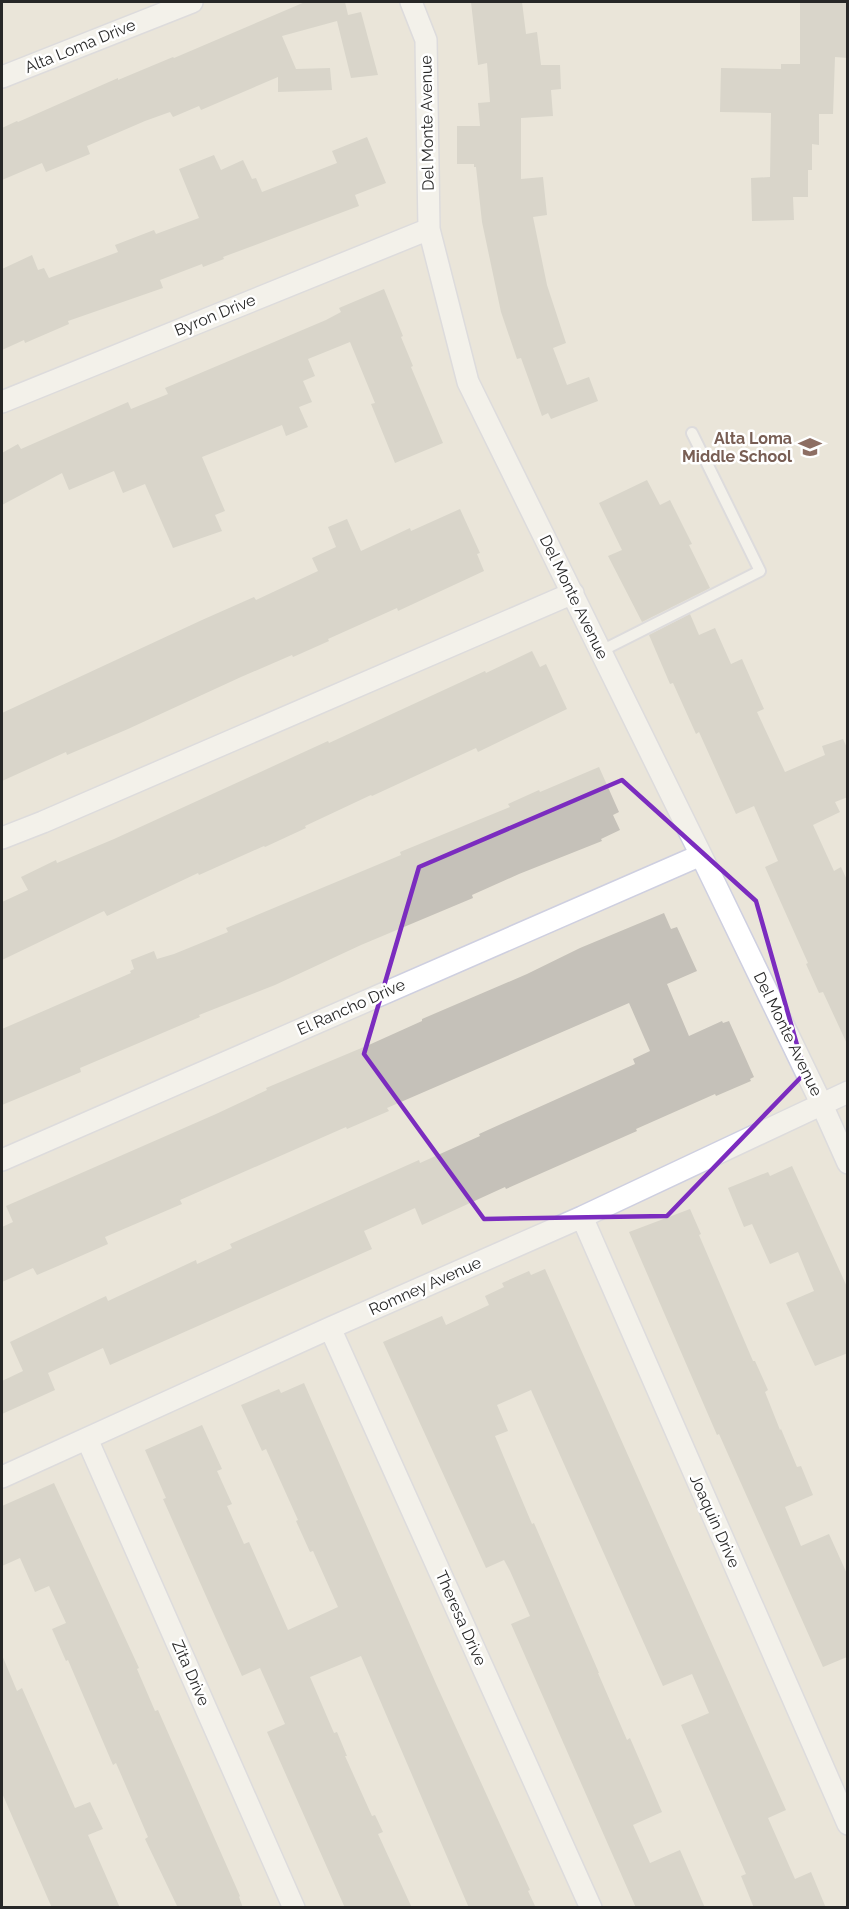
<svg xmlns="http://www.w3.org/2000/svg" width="849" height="1909" font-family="Raleway,sans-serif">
<rect width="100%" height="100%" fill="#eae5d9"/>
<path fill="#c5c1b9" d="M 305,2 L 345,2 L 348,15 L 361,12 L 378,75 L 351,78 L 337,21 L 282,36 L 296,69 L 330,68 L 332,90 L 278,92 L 278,77 L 201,110 L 199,106 L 173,117 L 170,112 L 145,121 L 87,146 L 90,154 L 46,172 L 42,163 L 2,180 L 2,128 L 17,121 L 18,122 L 118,78 L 118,80 L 173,57 L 174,58 Z
M 471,2 L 522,2 L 526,34 L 537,32 L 541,65 L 560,65 L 561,89 L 551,90 L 553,116 L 521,118 L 521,179 L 543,177 L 547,215 L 533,217 L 547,285 L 566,343 L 553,348 L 567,385 L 589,377 L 598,401 L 551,419 L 548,413 L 542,416 L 521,358 L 517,359 L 501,312 L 482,222 L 476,167 L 474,167 L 474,164 L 457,164 L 457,126 L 480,126 L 478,103 L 490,102 L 487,63 L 478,65 Z
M 800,2 L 848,2 L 848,58 L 835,57 L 833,114 L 819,114 L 819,145 L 812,144 L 812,170 L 808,170 L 808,197 L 793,197 L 794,220 L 752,221 L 751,178 L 770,177 L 771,113 L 720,112 L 721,68 L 781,69 L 781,64 L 800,64 Z
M 367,137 L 386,183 L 355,195 L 359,206 L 223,257 L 224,259 L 203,267 L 202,264 L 160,280 L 163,288 L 68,321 L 69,324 L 25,343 L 24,340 L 2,350 L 2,269 L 32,255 L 38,270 L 44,268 L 49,278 L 118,252 L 115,245 L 154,230 L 156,234 L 199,218 L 179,169 L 214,155 L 221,170 L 243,160 L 252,179 L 256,178 L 262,192 L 337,163 L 332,151 Z
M 384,289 L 403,336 L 401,337 L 413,366 L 411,367 L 443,443 L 395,463 L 371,404 L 375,403 L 350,342 L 308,359 L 315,376 L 303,381 L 312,402 L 299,407 L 308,427 L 286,436 L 282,425 L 202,457 L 225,511 L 215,515 L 222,531 L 173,548 L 145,484 L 123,493 L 114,471 L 69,490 L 62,473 L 2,505 L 2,453 L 18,444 L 21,449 L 128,402 L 131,409 L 168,394 L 165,388 L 326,320 L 341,312 L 339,308 Z
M 647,480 L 660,505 L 670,500 L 692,544 L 689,545 L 710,588 L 642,622 L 608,556 L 622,550 L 599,503 Z
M 460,509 L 480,553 L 477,554 L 484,571 L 398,611 L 397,608 L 328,639 L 329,641 L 293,657 L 292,655 L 241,677 L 128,729 L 67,755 L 66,752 L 2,781 L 2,713 L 202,620 L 254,597 L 256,600 L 318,571 L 312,558 L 336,547 L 328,527 L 347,519 L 361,551 L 410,528 L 411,531 Z
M 690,614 L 699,635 L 715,628 L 731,664 L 742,659 L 764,709 L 757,712 L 785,772 L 825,755 L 822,746 L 843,739 L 848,750 L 848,797 L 835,802 L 840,812 L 813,825 L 834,871 L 841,867 L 848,882 L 848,1046 L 823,992 L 819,993 L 806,964 L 808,963 L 765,867 L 778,861 L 754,806 L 736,814 L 699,732 L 696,734 L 673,683 L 670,684 L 649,635 Z
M 532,651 L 540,667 L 546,664 L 567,709 L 478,752 L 476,748 L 372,796 L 371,795 L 305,826 L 306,828 L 265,847 L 264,846 L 199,875 L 198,873 L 107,916 L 104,911 L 2,960 L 2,902 L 28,890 L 21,877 L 56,860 L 57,863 L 114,839 L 328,741 L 329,743 L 485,671 L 486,673 Z
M 599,767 L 619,812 L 613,815 L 620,830 L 601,839 L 602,841 L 519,874 L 472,895 L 473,898 L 361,945 L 275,985 L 199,1015 L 200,1017 L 80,1068 L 81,1072 L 2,1105 L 2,1029 L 131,973 L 130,971 L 134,969 L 131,960 L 154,951 L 157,959 L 174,954 L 228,932 L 226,928 L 401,855 L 400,852 L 510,807 L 508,804 L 539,790 L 540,792 Z
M 664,913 L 671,929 L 677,927 L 697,971 L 667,984 L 689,1036 L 722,1021 L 723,1023 L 729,1021 L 754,1077 L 750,1079 L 751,1081 L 716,1096 L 715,1094 L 636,1129 L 637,1131 L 506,1189 L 505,1187 L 422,1225 L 415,1208 L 364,1231 L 372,1249 L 110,1365 L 103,1348 L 48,1373 L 55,1390 L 2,1414 L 2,1381 L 23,1371 L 10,1342 L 106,1296 L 108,1301 L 196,1260 L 197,1264 L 232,1248 L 230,1244 L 264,1229 L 419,1160 L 420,1163 L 480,1136 L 479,1134 L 635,1064 L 633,1059 L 650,1051 L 629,1003 L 387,1108 L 389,1111 L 347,1129 L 346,1127 L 180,1200 L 182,1204 L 105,1237 L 108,1244 L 58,1266 L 37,1275 L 33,1268 L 2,1282 L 2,1227 L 13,1222 L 6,1206 L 216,1114 L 267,1090 L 266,1088 L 371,1044 L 422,1021 L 422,1019 L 527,974 L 580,948 Z
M 792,1166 L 848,1289 L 848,1353 L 815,1366 L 786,1303 L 814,1291 L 798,1252 L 770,1264 L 752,1224 L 744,1227 L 728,1188 L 768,1172 L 770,1176 Z
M 690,1209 L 701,1234 L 699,1235 L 753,1361 L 755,1361 L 768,1390 L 765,1392 L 780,1430 L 781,1429 L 797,1467 L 801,1466 L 813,1495 L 785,1507 L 801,1546 L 829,1534 L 848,1576 L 847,1657 L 823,1667 L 719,1434 L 717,1435 L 629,1232 Z
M 545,1269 L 786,1810 L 768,1818 L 795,1879 L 811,1872 L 826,1908 L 754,1908 L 741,1876 L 746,1874 L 681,1725 L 709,1713 L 692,1674 L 663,1686 L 531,1390 L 497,1405 L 508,1431 L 495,1436 L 532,1524 L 534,1523 L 599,1673 L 598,1673 L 627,1740 L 630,1738 L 662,1812 L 633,1825 L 650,1863 L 680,1850 L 705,1908 L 636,1908 L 511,1624 L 530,1616 L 510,1571 L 504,1560 L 486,1568 L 383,1342 L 442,1316 L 446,1325 L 489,1305 L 485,1296 L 504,1287 L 502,1283 L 529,1271 L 531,1275 Z
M 304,1383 L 437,1686 L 530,1890 L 528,1891 L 536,1908 L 469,1908 L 361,1656 L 310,1677 L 334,1733 L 337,1732 L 347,1756 L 345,1756 L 372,1816 L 375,1815 L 383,1832 L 378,1834 L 412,1908 L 345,1908 L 267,1732 L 285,1724 L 260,1668 L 242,1676 L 210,1605 L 163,1499 L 166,1498 L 145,1450 L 202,1425 L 222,1469 L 217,1471 L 232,1504 L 227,1506 L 244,1544 L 249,1542 L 288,1630 L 338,1607 L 313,1551 L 310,1552 L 296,1521 L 298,1520 L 266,1449 L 262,1451 L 241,1405 L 279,1389 L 281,1393 Z
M 54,1483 L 127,1642 L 139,1668 L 137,1669 L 155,1711 L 158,1710 L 240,1896 L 239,1897 L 243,1908 L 178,1908 L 145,1839 L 148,1837 L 116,1763 L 113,1765 L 68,1660 L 66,1661 L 52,1629 L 66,1623 L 49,1586 L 35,1592 L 20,1558 L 2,1566 L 2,1506 Z
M 2,1655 L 17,1691 L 22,1688 L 75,1808 L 90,1802 L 103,1829 L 88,1835 L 120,1908 L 52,1908 L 2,1793 Z"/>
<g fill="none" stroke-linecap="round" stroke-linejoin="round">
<g stroke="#cecfe0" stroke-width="14">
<path id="lane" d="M 601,651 L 760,571 L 692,433"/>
</g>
<g stroke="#cecfe0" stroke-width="24">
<path id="street" d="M 411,2 L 426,40 L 429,229 L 468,382 L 701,855 L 822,1105 L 848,1163
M 2,77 L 192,2
M 2,402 L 429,229
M 2,838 L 43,822 L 573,593
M 2,1160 L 701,855
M 582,1217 L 848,1824
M 330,1328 L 591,1908
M 87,1439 L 294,1908
M 2,1477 L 330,1328 L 582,1217 L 848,1092"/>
</g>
<use href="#lane" stroke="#fff" stroke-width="10"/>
<use href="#street" stroke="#fff" stroke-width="21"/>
</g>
<path d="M0 0H849V1909H0ZM 622,780 L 756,901 L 805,1073 L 667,1216 L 484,1219 L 364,1054 L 419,867 Z" fill="#eae5d9" fill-opacity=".55" fill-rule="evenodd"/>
<path fill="none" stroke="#7b2cbf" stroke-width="4.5" stroke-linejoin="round" d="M 622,780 L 756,901 L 805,1073 L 667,1216 L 484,1219 L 364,1054 L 419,867 Z"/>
<defs>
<g id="school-bare" transform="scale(1.8)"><path d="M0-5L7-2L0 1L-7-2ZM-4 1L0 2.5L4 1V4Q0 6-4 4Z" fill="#8d6e63" stroke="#fff" stroke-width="2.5" paint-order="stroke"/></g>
</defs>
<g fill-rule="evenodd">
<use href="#school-bare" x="810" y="447"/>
</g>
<g text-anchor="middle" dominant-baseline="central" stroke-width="5" stroke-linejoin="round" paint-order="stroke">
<g font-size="16" fill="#272727" stroke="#fff">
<text transform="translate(80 46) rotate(-22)">Alta Loma Drive</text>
<text transform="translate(427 123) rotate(-91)">Del Monte Avenue</text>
<text transform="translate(215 315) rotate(-22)">Byron Drive</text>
<text transform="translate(574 597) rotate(64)">Del Monte Avenue</text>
<text transform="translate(351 1007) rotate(-24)">El Rancho Drive</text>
<text transform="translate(788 1034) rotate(64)">Del Monte Avenue</text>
<text transform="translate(425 1286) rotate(-24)">Romney Avenue</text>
<text transform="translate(715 1521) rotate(66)">Joaquin Drive</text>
<text transform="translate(461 1618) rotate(66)">Theresa Drive</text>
<text transform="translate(191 1673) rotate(66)">Zita Drive</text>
</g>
<g font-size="16" font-weight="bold" fill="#785e54" stroke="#fff" text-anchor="end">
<text x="792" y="438">Alta Loma<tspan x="792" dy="18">Middle School</tspan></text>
</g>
</g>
<rect width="849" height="1909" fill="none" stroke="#272727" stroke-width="6"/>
</svg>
